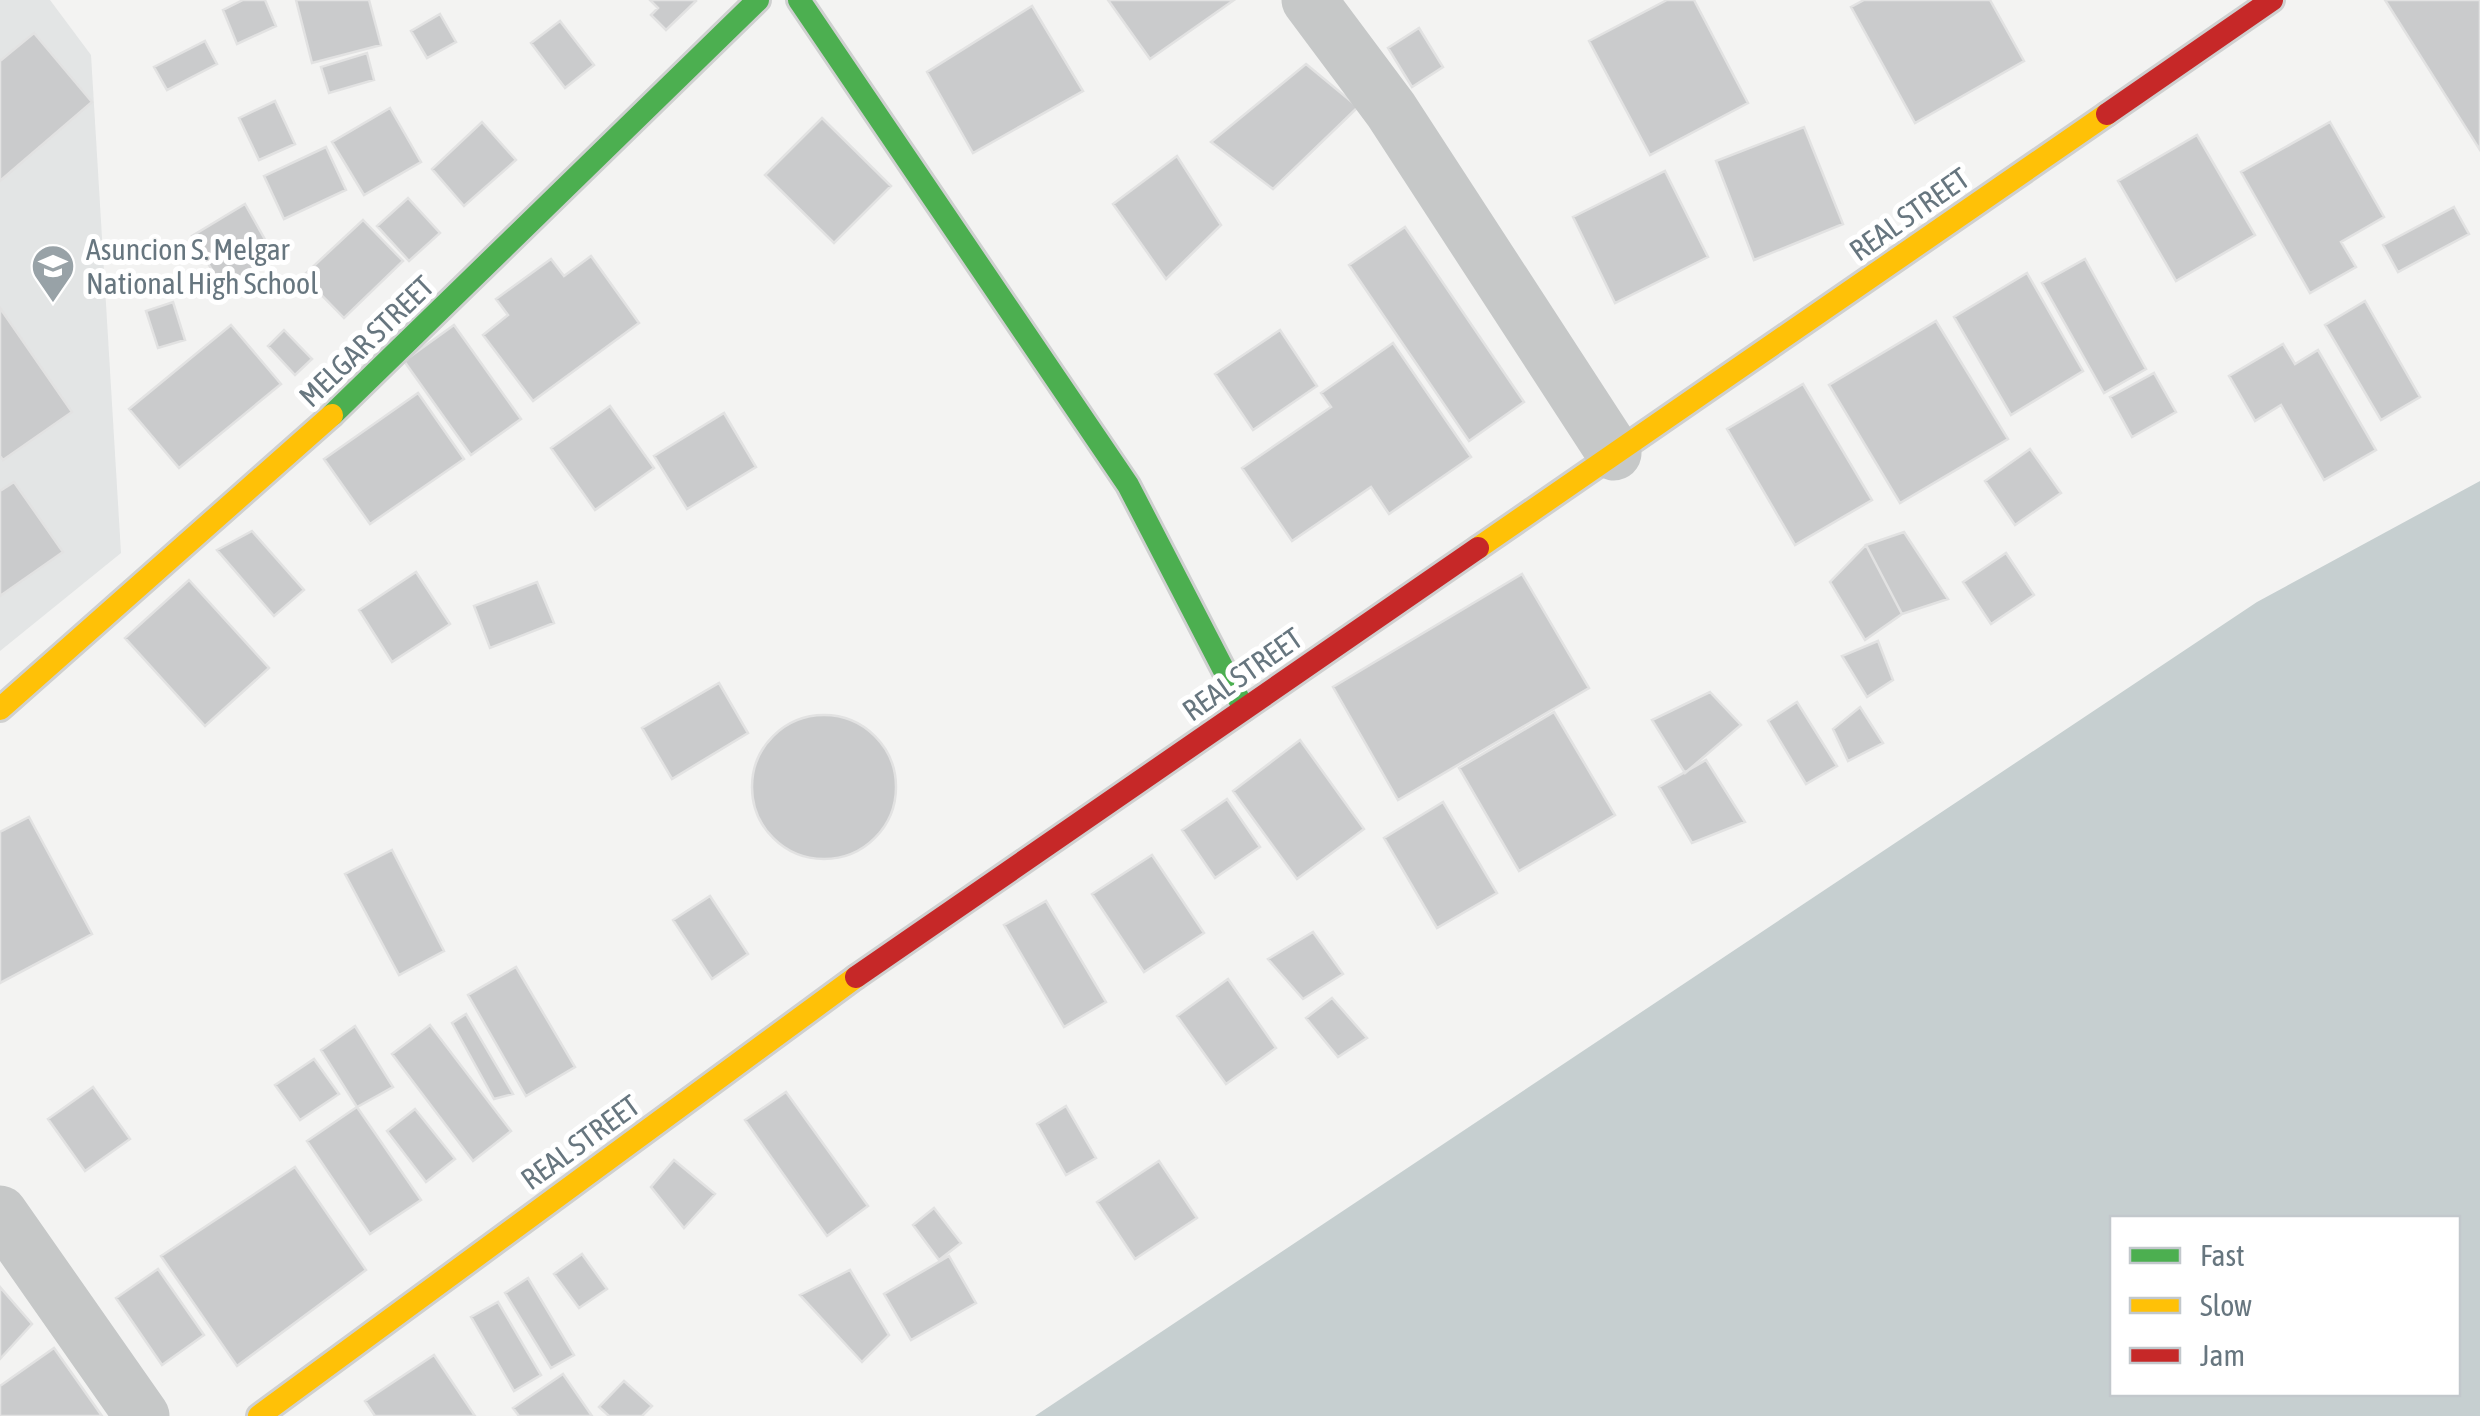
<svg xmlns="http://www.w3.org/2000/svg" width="2480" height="1416" font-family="'Asap Condensed',sans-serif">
<rect width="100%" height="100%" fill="#f3f3f2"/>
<path fill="#e3e5e5" d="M 0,0 L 50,0 L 91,55 L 121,553 L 0,651 Z"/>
<path fill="#c6cfd0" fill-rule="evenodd" d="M 2480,481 L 2480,1416 L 1035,1416 L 2257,602 ZM 2112,1218 L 2458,1218 L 2458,1394 L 2112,1394 Z"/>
<path fill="#cacbcc" stroke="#e2e2e2" stroke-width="2.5" d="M 243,0 L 265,0 L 276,26 L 237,44 L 223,10 Z
M 296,0 L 369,0 L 381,45 L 312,63 Z
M 650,0 L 695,0 L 696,1 L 666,30 L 651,15 L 658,8 Z
M 1108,0 L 1234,0 L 1150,59 Z
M 1667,0 L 1694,0 L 1748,103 L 1650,155 L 1589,41 Z
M 1864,0 L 1990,0 L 2024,61 L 1915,123 L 1851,7 Z
M 2385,0 L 2480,0 L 2480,150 Z
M 1032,6 L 1083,91 L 973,153 L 927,72 Z
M 440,14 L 456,42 L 427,58 L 411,31 Z
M 560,21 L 594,65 L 565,88 L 531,43 Z
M 1419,28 L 1443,67 L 1412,87 L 1388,48 Z
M 34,33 L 92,102 L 0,181 L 0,61 Z
M 205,41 L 217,64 L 167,90 L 154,67 Z
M 367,53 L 374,80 L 329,93 L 321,67 Z
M 1306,64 L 1358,107 L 1273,189 L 1211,142 Z
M 275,101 L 295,144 L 259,160 L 239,118 Z
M 390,108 L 421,162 L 364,195 L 332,142 Z
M 822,118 L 891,186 L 834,243 L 765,175 Z
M 482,122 L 516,160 L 464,206 L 432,169 Z
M 2330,122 L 2384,217 L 2341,242 L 2356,267 L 2310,293 L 2241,172 Z
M 1804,127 L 1843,224 L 1754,260 L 1716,161 Z
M 2197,135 L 2255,235 L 2176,281 L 2118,181 Z
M 326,147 L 346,190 L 284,219 L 264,176 Z
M 1177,156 L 1221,225 L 1166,279 L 1113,204 Z
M 1665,171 L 1708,257 L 1615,303 L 1573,217 Z
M 408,198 L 440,233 L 409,261 L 377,226 Z
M 245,204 L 276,259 L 223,289 L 192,236 Z
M 2454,207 L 2469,234 L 2398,272 L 2383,245 Z
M 363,220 L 403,261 L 344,318 L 303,276 Z
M 1405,227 L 1524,402 L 1469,441 L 1349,265 Z
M 591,256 L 639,323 L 533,401 L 483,335 L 508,315 L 496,299 L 551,259 L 564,276 Z
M 2085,259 L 2146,369 L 2104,393 L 2042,283 Z
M 2027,273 L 2083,371 L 2011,415 L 1954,317 Z
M 2365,301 L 2420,397 L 2381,420 L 2325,325 Z
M 173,302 L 185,340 L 158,348 L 146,311 Z
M 0,308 L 72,412 L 3,460 L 0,456 Z
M 1936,321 L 2008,439 L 1900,503 L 1829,385 Z
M 231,325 L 281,384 L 179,468 L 129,409 Z
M 454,325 L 521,419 L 471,455 L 404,361 Z
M 284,330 L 312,359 L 295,375 L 268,346 Z
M 1280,330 L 1317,386 L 1253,430 L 1215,374 Z
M 1393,343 L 1471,457 L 1389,514 L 1371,487 L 1292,541 L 1242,468 L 1331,407 L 1321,393 Z
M 2283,344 L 2295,364 L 2318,350 L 2376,450 L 2324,480 L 2281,405 L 2255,421 L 2229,376 Z
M 2154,373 L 2176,412 L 2132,437 L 2110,397 Z
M 1803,384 L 1872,500 L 1795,545 L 1727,429 Z
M 418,393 L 464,459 L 370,524 L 324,459 Z
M 610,406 L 654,468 L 595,510 L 551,448 Z
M 724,413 L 756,467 L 687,509 L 654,456 Z
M 2030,449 L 2061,493 L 2015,525 L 1985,481 Z
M 14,482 L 63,552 L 0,596 L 0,491 Z
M 252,531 L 304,590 L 274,616 L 217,550 Z
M 1904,532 L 1948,599 L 1902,614 L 1866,545 Z
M 1866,545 L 1902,614 L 1865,640 L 1830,582 Z
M 2006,553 L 2034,595 L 1991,624 L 1963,582 Z
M 416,572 L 450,624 L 392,662 L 359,610 Z
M 1522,574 L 1589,688 L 1398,800 L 1333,687 Z
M 189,580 L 269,668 L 205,726 L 125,638 Z
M 537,582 L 554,623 L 490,648 L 474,606 Z
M 1878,641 L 1893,680 L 1867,697 L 1842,656 Z
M 719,683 L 748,733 L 672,779 L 642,728 Z
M 1710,692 L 1741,725 L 1685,773 L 1652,720 Z
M 1797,702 L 1837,766 L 1806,784 L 1768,721 Z
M 1860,707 L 1883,743 L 1848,761 L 1833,729 Z
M 1554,712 L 1615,815 L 1519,871 L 1459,768 Z
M752 787a72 72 0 1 1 144 0a72 72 0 1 1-144 0Z
M 1300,740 L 1364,829 L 1297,879 L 1233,791 Z
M 1706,760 L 1745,822 L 1692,843 L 1659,787 Z
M 1227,799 L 1260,847 L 1215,878 L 1182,830 Z
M 1443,802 L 1497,893 L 1437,928 L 1384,838 Z
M 29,817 L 92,934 L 0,983 L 0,832 Z
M 392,850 L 444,951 L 399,975 L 345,874 Z
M 1152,855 L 1204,933 L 1144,972 L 1092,894 Z
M 710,896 L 748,954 L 712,979 L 673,920 Z
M 1046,901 L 1106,1002 L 1064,1027 L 1004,925 Z
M 1313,932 L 1343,974 L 1303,999 L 1268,959 Z
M 516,967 L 575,1067 L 526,1096 L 468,995 Z
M 1228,979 L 1276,1048 L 1226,1084 L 1177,1016 Z
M 1332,998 L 1367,1038 L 1338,1057 L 1306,1018 Z
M 466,1014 L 513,1094 L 494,1099 L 452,1023 Z
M 430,1025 L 511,1131 L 473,1161 L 392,1054 Z
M 355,1026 L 393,1087 L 357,1107 L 321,1050 Z
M 314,1059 L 339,1094 L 300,1120 L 275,1085 Z
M 93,1087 L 130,1139 L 85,1171 L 48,1119 Z
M 786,1092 L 868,1206 L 827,1236 L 745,1120 Z
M 1066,1106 L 1096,1158 L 1066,1175 L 1037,1124 Z
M 357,1107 L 421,1200 L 370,1234 L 307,1141 Z
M 415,1109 L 455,1159 L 426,1182 L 387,1131 Z
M 674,1160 L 715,1194 L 684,1228 L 651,1187 Z
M 1159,1161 L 1197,1218 L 1135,1259 L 1097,1202 Z
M 295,1167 L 366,1270 L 237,1366 L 161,1256 Z
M 934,1208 L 961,1243 L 939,1260 L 913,1225 Z
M 582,1254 L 607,1289 L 579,1308 L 554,1274 Z
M 949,1256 L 976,1303 L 911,1340 L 884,1294 Z
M 158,1269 L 204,1335 L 162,1365 L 116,1298 Z
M 850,1270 L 889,1335 L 862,1362 L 800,1295 Z
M 528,1278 L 574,1355 L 551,1368 L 505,1293 Z
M 0,1287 L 32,1324 L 0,1359 Z
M 498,1302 L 541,1375 L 514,1391 L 471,1317 Z
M 54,1348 L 102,1416 L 0,1416 L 0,1386 Z
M 434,1355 L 475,1416 L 375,1416 L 365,1401 Z
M 563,1374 L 592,1416 L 519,1416 L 513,1408 Z
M 624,1381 L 652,1406 L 642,1416 L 609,1416 L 599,1407 Z"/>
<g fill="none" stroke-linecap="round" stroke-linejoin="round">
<g stroke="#cfd0d0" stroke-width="28">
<path id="fast" d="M 799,0 L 1128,485 L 1244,709
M 332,415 L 758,0"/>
</g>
<g stroke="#cfd0d0" stroke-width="28">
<path id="slow" d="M 1478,548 L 2107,114
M 0,709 L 332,415
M 259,1416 L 856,977"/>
</g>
<g stroke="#cfd0d0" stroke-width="28">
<path id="jam" d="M 2107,114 L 2272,0
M 856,977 L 1478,548"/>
</g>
<path stroke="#c6c8c8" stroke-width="55" d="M 1309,0 L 1391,110 L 1614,453
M 0,1213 L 142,1416"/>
<use href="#fast" stroke="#4caf50" stroke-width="22"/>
<use href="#slow" stroke="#ffc107" stroke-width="22"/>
<use href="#jam" stroke="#c62828" stroke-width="22"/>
</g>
<defs>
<g id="school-pin" transform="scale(2.25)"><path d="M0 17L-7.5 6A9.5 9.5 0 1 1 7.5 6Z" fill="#98a2a7" stroke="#fff"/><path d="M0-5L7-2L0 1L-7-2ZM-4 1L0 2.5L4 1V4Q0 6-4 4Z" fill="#fff"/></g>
</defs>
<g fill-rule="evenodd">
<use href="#school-pin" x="53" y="266"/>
</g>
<g text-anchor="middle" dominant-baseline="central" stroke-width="10" stroke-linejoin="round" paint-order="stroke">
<g font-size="30" fill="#67767f" stroke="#fff">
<text transform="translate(1909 214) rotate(-35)">REAL STREET</text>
<text transform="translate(366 341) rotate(-44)">MELGAR STREET</text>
<text transform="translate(1242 674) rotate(-35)">REAL STREET</text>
<text transform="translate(580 1142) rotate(-36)">REAL STREET</text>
</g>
<g font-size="30" fill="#67767f" stroke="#fff" text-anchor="start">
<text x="86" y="249">Asuncion S. Melgar<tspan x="86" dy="34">National High School</tspan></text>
</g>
</g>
<rect x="2110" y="1216" width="350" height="180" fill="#ffffff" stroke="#c2c8cc" stroke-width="2.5"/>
<rect x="2130" y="1248" width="50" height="15" fill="#4caf50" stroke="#c2c8cc" stroke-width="2.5"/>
<text x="2200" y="1266" font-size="30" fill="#67767f">Fast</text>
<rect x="2130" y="1298" width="50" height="15" fill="#ffc107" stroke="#c2c8cc" stroke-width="2.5"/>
<text x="2200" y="1316" font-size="30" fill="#67767f">Slow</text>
<rect x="2130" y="1348" width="50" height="15" fill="#c62828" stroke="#c2c8cc" stroke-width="2.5"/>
<text x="2200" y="1366" font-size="30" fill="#67767f">Jam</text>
</svg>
